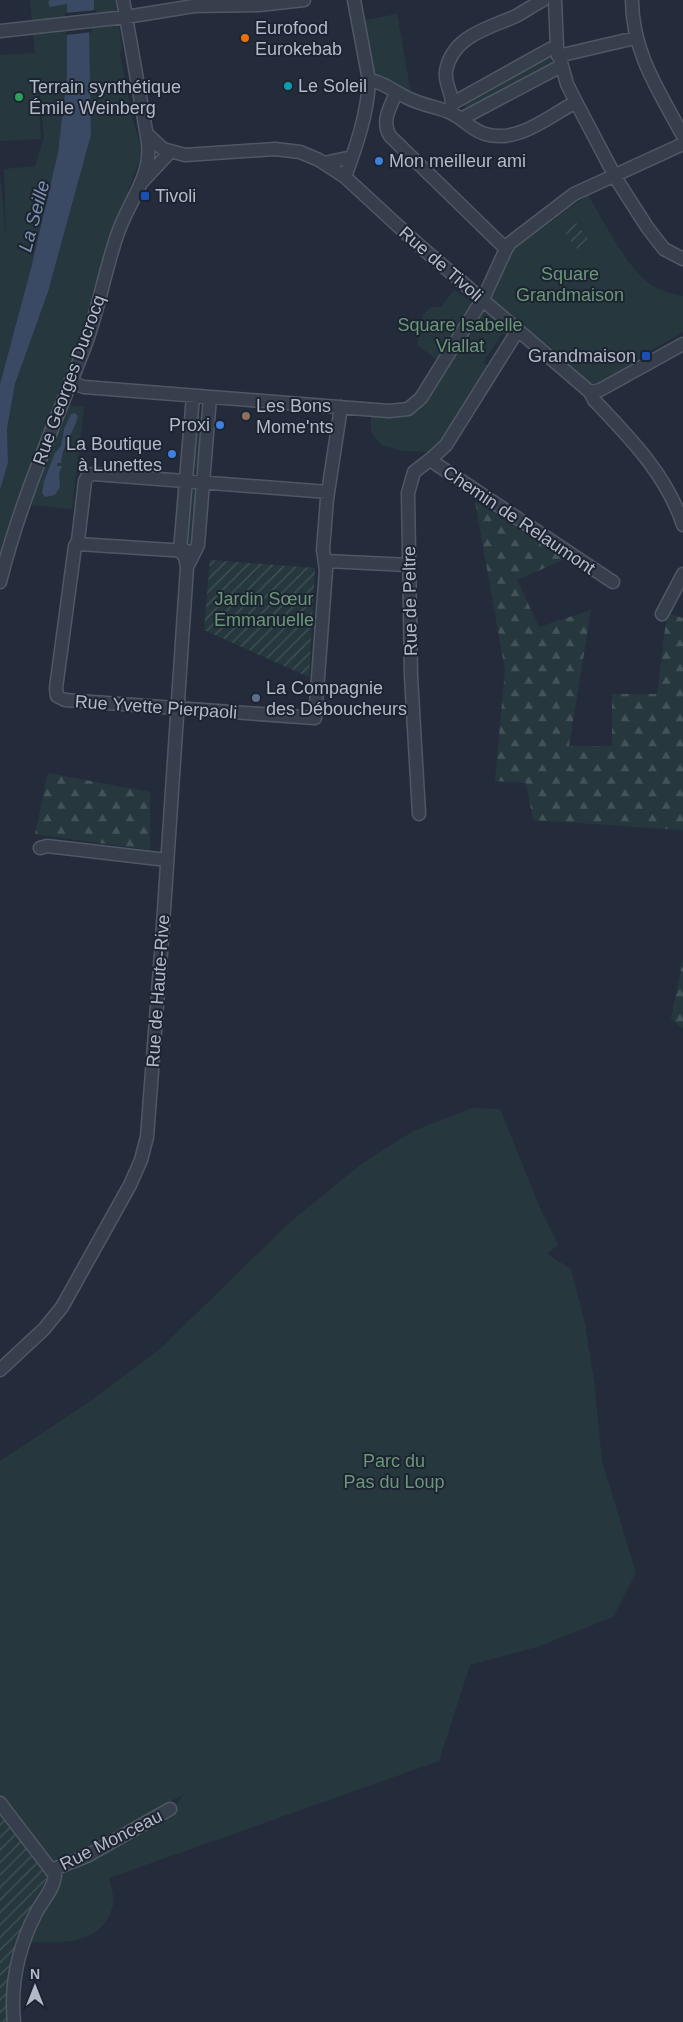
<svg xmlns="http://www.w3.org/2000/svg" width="683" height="2022" font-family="Helvetica,sans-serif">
<defs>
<pattern id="forest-firs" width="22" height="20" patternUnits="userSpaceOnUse" patternTransform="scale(1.25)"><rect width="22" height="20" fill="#26383d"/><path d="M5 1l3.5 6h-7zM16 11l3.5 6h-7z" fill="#435358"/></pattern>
<pattern id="garden-furrows" width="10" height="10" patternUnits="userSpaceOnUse" patternTransform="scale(1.25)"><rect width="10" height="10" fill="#26383d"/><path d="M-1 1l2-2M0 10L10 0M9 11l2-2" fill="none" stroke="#435358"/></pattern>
</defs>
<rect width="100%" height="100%" fill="#242c3c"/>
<path fill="#26383d" d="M 30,0 L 71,0 L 67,75 L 58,152 L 31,268 L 0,384 L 0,173 L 6,238 L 4,169 L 35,166 L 44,137 L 37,71 L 41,139 L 0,141 L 0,55 L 35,53 Z
M 88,0 L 115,0 L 122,48 L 120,54 L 134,125 L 141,144 L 141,156 L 128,191 L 131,193 L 76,354 L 37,447 L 0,566 L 0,490 L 8,463 L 7,429 L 15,384 L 48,292 L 91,135 Z
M 397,14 L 411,93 L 408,95 L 404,88 L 378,77 L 375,74 L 365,20 Z
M 547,54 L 553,64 L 467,110 L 462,101 Z
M 588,195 C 605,222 624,265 650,284 C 660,291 672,294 683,296 L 683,332 L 643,355 L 640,361 L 598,384 L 590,383 L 555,351 L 492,301 L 491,298 L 514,249 Z
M 454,290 C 468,300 503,321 508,336 L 502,334 L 483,363 L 489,366 L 442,445 L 433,452 L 403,451 L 382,445 L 371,433 L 371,416 L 409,415 L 444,365 L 417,345 L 423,315 L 431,307 L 441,307 Z
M 69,405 L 84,407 L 72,509 L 31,505 Z
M 197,417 L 201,417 L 197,468 L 193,467 L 199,420 Z
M 189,488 L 198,489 L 195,545 L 187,548 Z
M 472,1108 L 500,1109 L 540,1208 L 558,1245 L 547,1254 L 571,1269 L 585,1324 L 594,1381 L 602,1461 L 636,1573 L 613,1617 L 537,1647 L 470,1665 L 439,1761 L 109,1878 C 110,1886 115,1897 113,1905 C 103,1946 61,1943 28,1942 L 63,1873 L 106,1852 L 167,1817 L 184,1794 L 58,1865 L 49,1862 L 0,1796 L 0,1461 L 92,1400 L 160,1349 L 288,1224 L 360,1165 L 413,1131 Z"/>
<path fill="url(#forest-firs)" d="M 475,501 L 565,559 L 517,580 L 539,627 L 591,610 L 569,746 L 612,746 L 612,694 L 657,694 L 667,613 L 683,618 L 683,830 L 533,820 L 526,783 L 495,781 L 505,670 Z
M 48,773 L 150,792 L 150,850 L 35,834 Z
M 683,959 L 683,1029 L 671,1019 Z"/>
<path fill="url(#garden-furrows)" d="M 574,220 L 592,244 L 580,253 L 562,229 Z
M 210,560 L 315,568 L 309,677 L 204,630 Z
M 0,1811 L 48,1875 L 23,1931 L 10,2022 L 0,2022 Z"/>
<path fill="#3a4964" d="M 50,0 L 94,0 L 94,9 L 89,23 L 91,135 L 48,292 L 15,384 L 7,429 L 8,463 L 0,490 L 0,384 L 31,268 L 58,152 L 67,75 L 67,4 L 50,7 L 48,2 Z
M 75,413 L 78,416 C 74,432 62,446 61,463 L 57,463 L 57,466 L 62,466 L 59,473 L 60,487 L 55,495 L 45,497 L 42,493 L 44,481 L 55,453 L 61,446 L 64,429 L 71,414 Z"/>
<path fill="#242c3c" d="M 97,10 L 92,24 L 92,32 L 66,35 L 65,13 Z"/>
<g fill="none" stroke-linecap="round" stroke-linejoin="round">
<g stroke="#505764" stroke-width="15">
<path id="minor" d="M 555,0 L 557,48 L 567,84 L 576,102 L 617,180 L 647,227 L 664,249 L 683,259
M 632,0 C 632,52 659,91 683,136
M 0,31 L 126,17 L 194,6 L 259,5 L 304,0
M 558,56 L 635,38
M 369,80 C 384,82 396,93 410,99 C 422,105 437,107 449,112 C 463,118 471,130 485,134 C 518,144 549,116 576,102
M 396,93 C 390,108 381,121 390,136 L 506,249
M 453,103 L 550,49 L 557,48
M 450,112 C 456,95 444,87 446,71 C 452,36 489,28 516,16 C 525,11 534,5 543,0
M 461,119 L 561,66
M 147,134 L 163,149 L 185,155 L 275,149 L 300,152 L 319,160 L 345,177 L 421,247 L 590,392 L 594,400 C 629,437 667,475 683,525
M 324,163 L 352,157
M 345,177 C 356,147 368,113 369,80 L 354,0
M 143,181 L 170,152
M 518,330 L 446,445 L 432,458 L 436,464 L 613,582
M 70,382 L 84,387 L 389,411 L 408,409 L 421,398 L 484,297 L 506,249 L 510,243 L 574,194 L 683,144
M 590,392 L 600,390 L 683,344
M 328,492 L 94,474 L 88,475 L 85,481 L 78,541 L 75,546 L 56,688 L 57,696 L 65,700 L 315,718 L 326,570 L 323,550 L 327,499 L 341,407
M 78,544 L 187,551
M 326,561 L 409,565
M 187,567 L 198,545 L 210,397
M 0,582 C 20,501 55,424 85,346 C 99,309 105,268 119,230 C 130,200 152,175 148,142 L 123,0
M 662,614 L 683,574
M 419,814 L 411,676 L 408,493 L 414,472 L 432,458
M 40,848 L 47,846 L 167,860
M 0,1370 L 44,1329 L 62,1307 L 130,1185 L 141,1160 L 147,1137 L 162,940 L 187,567 L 185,557 L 180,551 L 193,396
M 0,1803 L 55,1875 C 54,1889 42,1901 36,1913 C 18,1948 10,1983 14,2022
M 51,1870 L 87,1856 L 170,1809"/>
</g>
<use href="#minor" stroke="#383f4c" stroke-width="12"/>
</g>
<circle fill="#e8710a" stroke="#1d2431" stroke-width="2" cx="245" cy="38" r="5"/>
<circle fill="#0f9aa8" stroke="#1d2431" stroke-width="2" cx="288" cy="86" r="5"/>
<circle fill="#2e9e5b" stroke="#1d2431" stroke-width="2" cx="19" cy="97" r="5"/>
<g fill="#3f7fe0" stroke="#1d2431" stroke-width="2">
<circle cx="379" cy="161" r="5"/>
<circle cx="220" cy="425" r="5"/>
<circle cx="172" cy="454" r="5"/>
</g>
<g fill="#1a4fb4" stroke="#1d2431" stroke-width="2">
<rect x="140" y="191" width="10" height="10" rx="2.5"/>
<rect x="641" y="351" width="10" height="10" rx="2.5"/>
</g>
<circle fill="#8d6e63" stroke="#1d2431" stroke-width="2" cx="246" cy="416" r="5"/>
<circle fill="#5c6f8a" stroke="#1d2431" stroke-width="2" cx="256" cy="698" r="5"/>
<g text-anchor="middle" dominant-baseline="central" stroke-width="4" stroke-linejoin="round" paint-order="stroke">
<g font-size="18" fill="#b3bac7" stroke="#1d2431" text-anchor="start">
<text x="255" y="28">Eurofood<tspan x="255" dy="21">Eurokebab</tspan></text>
<text x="298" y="86">Le Soleil</text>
<text x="29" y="87">Terrain synthétique<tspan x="29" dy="21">Émile Weinberg</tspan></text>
<text x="389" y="161">Mon meilleur ami</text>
<text x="155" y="196">Tivoli</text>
<text x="636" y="356" text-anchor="end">Grandmaison</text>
<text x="256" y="406">Les Bons<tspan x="256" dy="21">Mome'nts</tspan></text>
<text x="210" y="425" text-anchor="end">Proxi</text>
<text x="162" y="444" text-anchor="end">La Boutique<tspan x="162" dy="21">à Lunettes</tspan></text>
<text x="266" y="688">La Compagnie<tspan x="266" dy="21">des Déboucheurs</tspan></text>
</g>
<g font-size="18" fill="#b3bac7" stroke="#1d2431">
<text transform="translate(441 264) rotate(41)">Rue de Tivoli</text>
<text transform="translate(69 380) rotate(-70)">Rue Georges Ducrocq</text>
<text transform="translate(519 520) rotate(34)">Chemin de Relaumont</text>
<text transform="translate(410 601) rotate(-91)">Rue de Peltre</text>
<text transform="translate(156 707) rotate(4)">Rue Yvette Pierpaoli</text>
<text transform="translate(158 991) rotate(-86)">Rue de Haute-Rive</text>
<text transform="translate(111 1840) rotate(-27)">Rue Monceau</text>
</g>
<g font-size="18" fill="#6b9779" stroke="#1d2431">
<text x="570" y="274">Square<tspan x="570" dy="21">Grandmaison</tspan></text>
<text x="460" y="325">Square Isabelle<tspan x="460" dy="21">Viallat</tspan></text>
<text x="264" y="599">Jardin Sœur<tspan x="264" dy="21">Emmanuelle</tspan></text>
<text x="394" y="1461">Parc du<tspan x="394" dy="21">Pas du Loup</tspan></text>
</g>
<g font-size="19" font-style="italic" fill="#7c8eae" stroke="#1d2431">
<text transform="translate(34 216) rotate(-75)">La Seille</text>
</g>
</g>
<g transform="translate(35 1987)" stroke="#1d2431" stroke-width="4" paint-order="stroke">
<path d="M0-4L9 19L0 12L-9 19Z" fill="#b3bac7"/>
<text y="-8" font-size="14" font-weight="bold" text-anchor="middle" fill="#b3bac7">N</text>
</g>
</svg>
